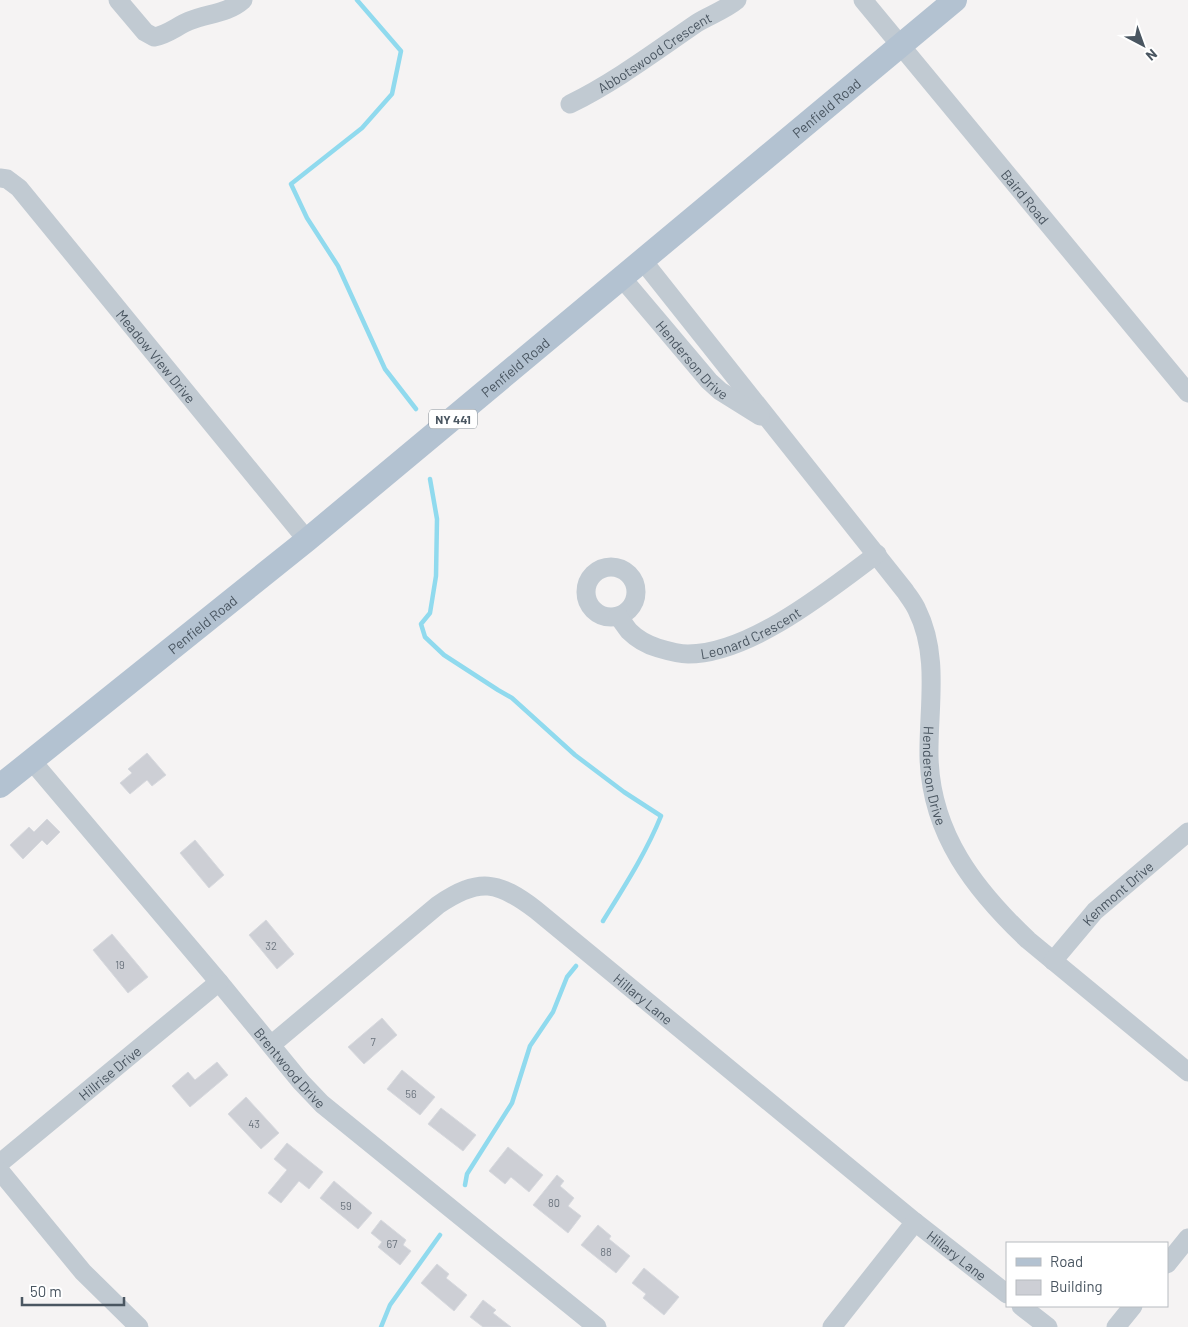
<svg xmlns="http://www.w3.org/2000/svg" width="1188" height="1327" font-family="Barlow,sans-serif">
<rect width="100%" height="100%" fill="#f5f3f3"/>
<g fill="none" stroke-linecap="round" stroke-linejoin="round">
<path stroke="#90daee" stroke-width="4.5" d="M 357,0 L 401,51 L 392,94 L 362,128 L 291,184 L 307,218 L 338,266 L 385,369 L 416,409
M 430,479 L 437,519 L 436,576 L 430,613 L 421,624 L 425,637 L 444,655 L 498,690 L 512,698 L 575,755 L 624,792 L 661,816 C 646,853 624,887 603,921
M 465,1185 L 467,1174 L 512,1103 L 530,1046 L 553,1012 L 567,977 L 576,966
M 381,1327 L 390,1305 L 440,1235"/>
</g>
<path fill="#cdcfd5" stroke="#d7d9de" d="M 147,753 L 166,775 L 152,786 L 147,780 L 130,794 L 120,783 L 132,773 L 128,769 Z
M 47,819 L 60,832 L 47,845 L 42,840 L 23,859 L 10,845 L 29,827 L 34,832 Z
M 195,840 L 224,875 L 209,888 L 180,853 Z
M 266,920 L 294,954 L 277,969 L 249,935 Z
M 112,934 L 148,977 L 128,993 L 93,950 Z
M 382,1018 L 397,1035 L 364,1064 L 348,1047 Z
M 217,1062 L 228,1075 L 190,1107 L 172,1086 L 188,1072 L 195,1080 Z
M 402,1070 L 435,1097 L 420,1115 L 387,1089 Z
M 246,1097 L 279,1133 L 261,1149 L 228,1114 Z
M 441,1108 L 476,1135 L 463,1151 L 428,1124 Z
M 287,1143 L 323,1172 L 309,1189 L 299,1181 L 281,1203 L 268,1193 L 287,1170 L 274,1159 Z
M 508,1147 L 543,1175 L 529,1192 L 511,1177 L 505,1184 L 489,1171 Z
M 557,1175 L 564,1181 L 560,1186 L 574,1198 L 568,1206 L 581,1216 L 568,1233 L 533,1205 Z
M 334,1181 L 372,1213 L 358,1229 L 320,1198 Z
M 381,1220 L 406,1240 L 403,1245 L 411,1251 L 400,1265 L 378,1247 L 382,1242 L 371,1233 Z
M 598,1225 L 611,1236 L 609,1239 L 630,1256 L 616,1273 L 581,1245 Z
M 437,1264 L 449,1274 L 446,1278 L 467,1295 L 454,1311 L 421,1283 Z
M 644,1268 L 679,1297 L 664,1315 L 643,1298 L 646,1294 L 632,1283 Z
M 483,1300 L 496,1310 L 493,1313 L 511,1327 L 483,1327 L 470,1317 Z"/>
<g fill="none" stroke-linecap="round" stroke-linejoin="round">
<g stroke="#c1cad2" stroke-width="19">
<path d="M 118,0 L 145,32 L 154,37 C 167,35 177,26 189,21 C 208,13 227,14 243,0"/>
<path id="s1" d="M 863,0 L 1188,393"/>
<path id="s2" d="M 570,104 C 615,82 656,51 697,23 C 710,15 725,10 737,0"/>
<path id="s3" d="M 0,178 L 7,179 L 19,188 L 307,540"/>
<path id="s4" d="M 643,261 L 905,591 C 909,597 914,603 917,610 C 940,656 928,709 929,757 C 931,834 975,890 1028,940 L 1188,1072"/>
<path id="s5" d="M 622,278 L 709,381 L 720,391 L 760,416"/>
<circle cx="611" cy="592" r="25"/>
<path id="s6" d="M 618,616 C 622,621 625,626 629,631 C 637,639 648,645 658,648 C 668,651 678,654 688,654 C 750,654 829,590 877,554"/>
<path id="s7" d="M 32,761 L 219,982 L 301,1082 L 322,1104 L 597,1327"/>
<path id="s8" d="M 1053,961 L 1095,911 L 1188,832"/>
<path id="s9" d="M 271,1045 L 438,905 C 479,877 498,881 536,910 L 915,1222 L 1007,1294"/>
<path id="s10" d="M 0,1163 L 219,982"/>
<path d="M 0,1171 L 83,1272 L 139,1327"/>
<path d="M 1167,1264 L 1188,1238"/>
<path d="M 1021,1306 L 1048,1327"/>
<path d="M 832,1327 L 915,1222"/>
<path d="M 1116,1327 L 1133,1306"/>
</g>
<path stroke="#b3c2d1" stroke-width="24" id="s11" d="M 0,786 L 307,540 L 955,0"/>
</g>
<g text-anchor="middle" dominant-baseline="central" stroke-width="4" stroke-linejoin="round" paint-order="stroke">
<g font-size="11" fill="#6b747e">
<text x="271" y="945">32</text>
<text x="120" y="964">19</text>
<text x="373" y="1041">7</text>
<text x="411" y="1093">56</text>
<text x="254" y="1123">43</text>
<text x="554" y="1202">80</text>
<text x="346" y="1205">59</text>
<text x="392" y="1243">67</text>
<text x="606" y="1251">88</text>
</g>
<rect fill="#fff" stroke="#808990" stroke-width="1" x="429" y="409.5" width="48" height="19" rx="4"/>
<g font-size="12" font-weight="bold" fill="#4a5661">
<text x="453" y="419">NY 441</text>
</g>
<g font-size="14" fill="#4a5661" stroke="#fff">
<text stroke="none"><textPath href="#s2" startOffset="99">Abbotswood Crescent</textPath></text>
<text stroke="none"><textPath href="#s11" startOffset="1069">Penfield Road</textPath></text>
<text stroke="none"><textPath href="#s1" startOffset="255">Baird Road</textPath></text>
<text stroke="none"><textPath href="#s3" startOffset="239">Meadow View Drive</textPath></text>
<text stroke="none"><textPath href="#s5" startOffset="108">Henderson Drive</textPath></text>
<text stroke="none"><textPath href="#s11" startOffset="664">Penfield Road</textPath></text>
<text stroke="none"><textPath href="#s11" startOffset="259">Penfield Road</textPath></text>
<text stroke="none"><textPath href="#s6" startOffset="150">Leonard Crescent</textPath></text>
<text stroke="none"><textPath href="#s4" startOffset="612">Henderson Drive</textPath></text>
<text stroke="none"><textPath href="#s8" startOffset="94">Kenmont Drive</textPath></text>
<text stroke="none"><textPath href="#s9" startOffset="466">Hillary Lane</textPath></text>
<text stroke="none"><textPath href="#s7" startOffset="401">Brentwood Drive</textPath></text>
<text stroke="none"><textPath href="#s10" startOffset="142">Hillrise Drive</textPath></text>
<text stroke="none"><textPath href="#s9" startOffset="871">Hillary Lane</textPath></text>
</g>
</g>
<rect x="1006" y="1242" width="162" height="65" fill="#ffffff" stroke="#b7bbc0"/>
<rect x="1016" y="1258" width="25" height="8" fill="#b3c2d1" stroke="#b7bbc0"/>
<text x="1050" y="1267" font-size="15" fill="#4a5661">Road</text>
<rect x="1016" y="1280" width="25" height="15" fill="#cdcfd5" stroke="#b7bbc0"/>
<text x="1050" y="1292" font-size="15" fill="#4a5661">Building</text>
<g transform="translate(1143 45) rotate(139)" stroke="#ffffff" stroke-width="4" paint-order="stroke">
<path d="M0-4L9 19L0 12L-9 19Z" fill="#4a5661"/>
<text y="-8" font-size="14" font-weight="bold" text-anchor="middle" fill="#4a5661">N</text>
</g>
<path d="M22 1297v8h102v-8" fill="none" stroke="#4a5661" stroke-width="2.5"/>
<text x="30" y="1297" font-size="15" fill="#4a5661" stroke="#ffffff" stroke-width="4" paint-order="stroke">50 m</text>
</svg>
